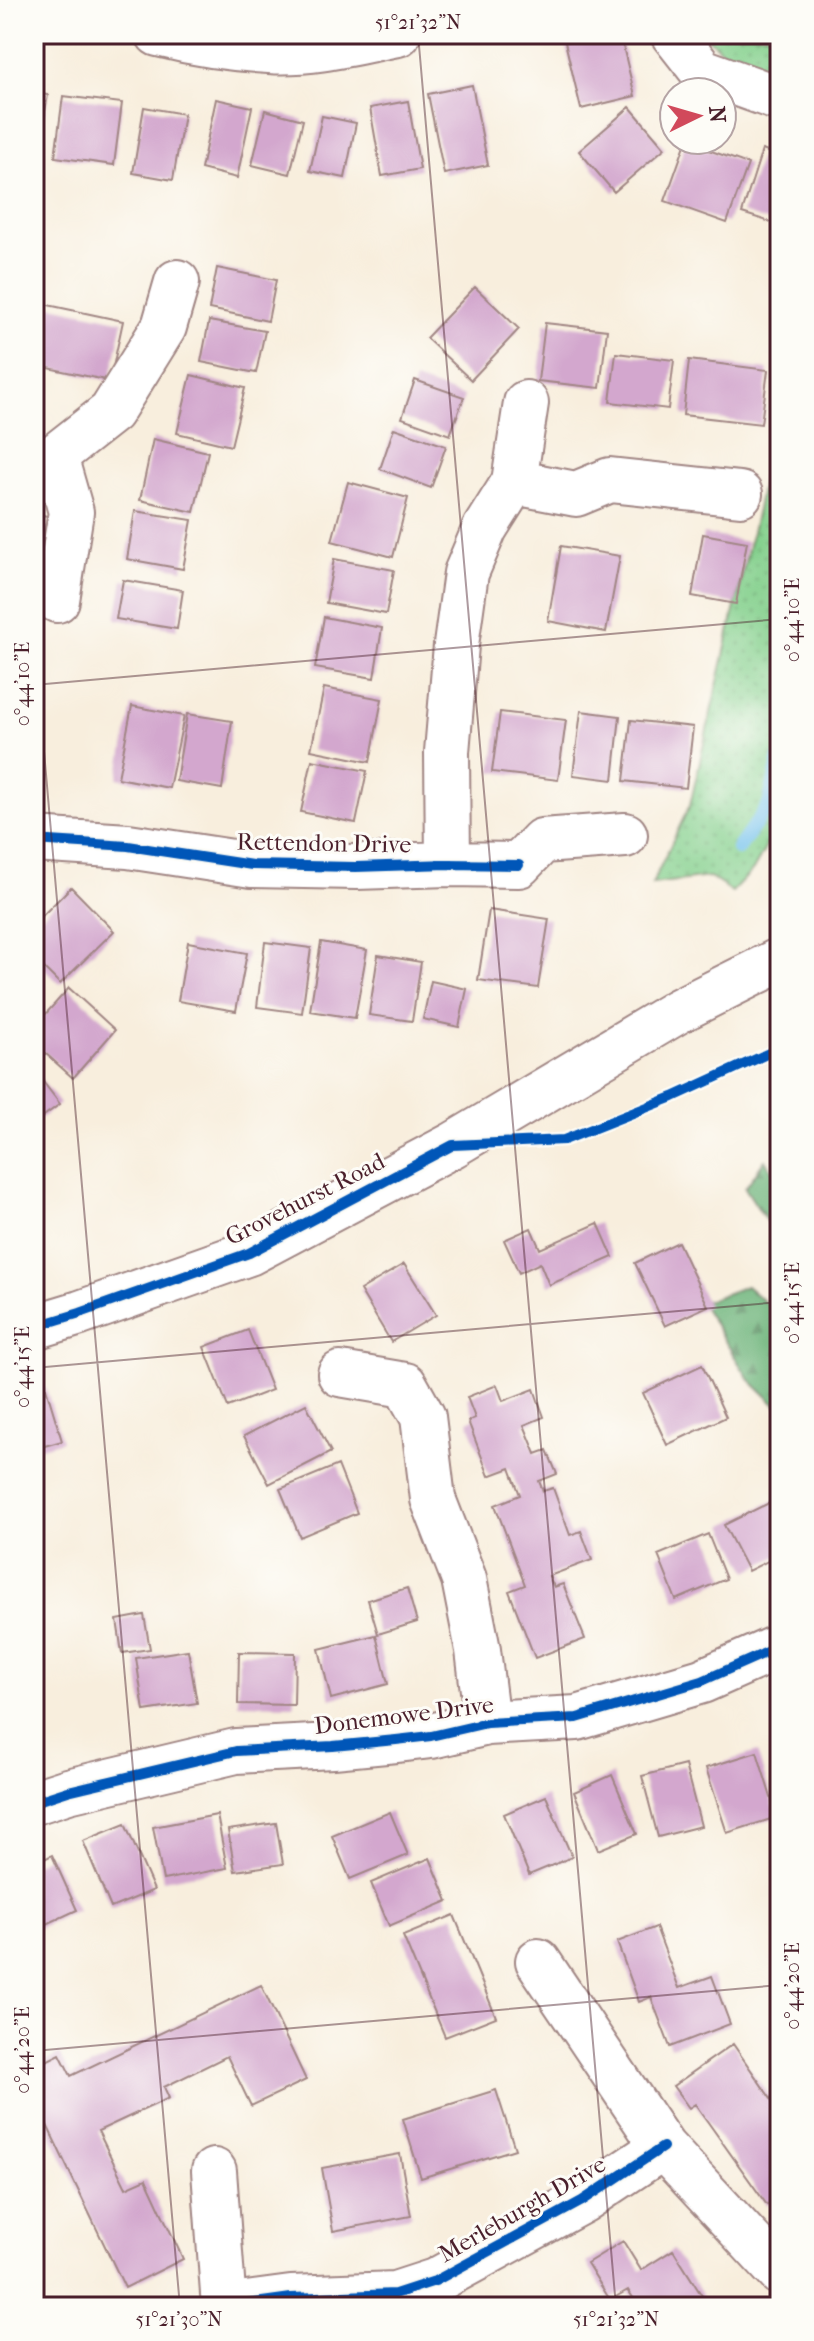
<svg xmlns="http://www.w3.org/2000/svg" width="814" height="2341" font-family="'IM FELL French Canon',serif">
<defs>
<pattern id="grass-dots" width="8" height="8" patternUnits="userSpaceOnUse" patternTransform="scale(2)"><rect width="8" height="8" fill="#84d08d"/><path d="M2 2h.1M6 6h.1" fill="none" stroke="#74b27a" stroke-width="1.8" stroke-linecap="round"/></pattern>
<pattern id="forest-firs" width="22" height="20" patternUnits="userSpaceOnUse" patternTransform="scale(2)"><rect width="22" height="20" fill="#6bb278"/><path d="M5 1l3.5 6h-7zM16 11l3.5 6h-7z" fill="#5a9063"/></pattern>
</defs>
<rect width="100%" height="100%" fill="#fdfcf7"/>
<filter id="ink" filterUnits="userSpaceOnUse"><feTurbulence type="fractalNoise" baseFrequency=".0125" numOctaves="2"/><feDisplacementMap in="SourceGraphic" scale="16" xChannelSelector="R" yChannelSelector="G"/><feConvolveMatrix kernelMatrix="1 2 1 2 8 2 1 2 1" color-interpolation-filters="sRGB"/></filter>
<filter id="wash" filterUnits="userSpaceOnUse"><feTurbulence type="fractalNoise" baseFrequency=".006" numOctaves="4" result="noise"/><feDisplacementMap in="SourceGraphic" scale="32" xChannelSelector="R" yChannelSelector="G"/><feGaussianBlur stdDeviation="1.8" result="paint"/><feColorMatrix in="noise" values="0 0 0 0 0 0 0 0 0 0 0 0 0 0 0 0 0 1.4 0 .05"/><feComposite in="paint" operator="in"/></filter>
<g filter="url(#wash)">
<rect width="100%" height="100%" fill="#f8eedd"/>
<path fill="url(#grass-dots)" stroke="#67785c" stroke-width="2" d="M 703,34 L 780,34 L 780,81 L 740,67 Z
M 780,384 L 780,822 L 753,870 L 732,892 L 710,877 L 652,884 L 690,805 L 757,510 Z"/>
<path fill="url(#forest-firs)" stroke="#5a6852" stroke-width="2" d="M 765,1160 L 780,1181 L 780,1242 L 745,1188 Z
M 746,1286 L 780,1315 L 780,1409 L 749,1379 L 701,1303 Z"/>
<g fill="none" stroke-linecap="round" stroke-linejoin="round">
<path stroke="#72c1ed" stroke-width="14" d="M 738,849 L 769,805 L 780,759"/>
</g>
<g id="blocks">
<path fill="#d3a7ce" d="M 596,34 L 620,34 L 635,96 L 581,109 L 565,42 Z
M 472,85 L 488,165 L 444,174 L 428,94 Z
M 34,93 L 48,95 L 37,155 L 34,155 Z
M 63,96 L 122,103 L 114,165 L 55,157 Z
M 216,99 L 252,107 L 237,178 L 201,169 Z
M 408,101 L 420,169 L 382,176 L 370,108 Z
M 144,107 L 184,114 L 173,180 L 133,173 Z
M 630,107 L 665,148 L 614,192 L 579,151 Z
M 265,110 L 303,120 L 290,174 L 252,165 Z
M 322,116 L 356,123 L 345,178 L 310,171 Z
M 686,142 L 748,164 L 727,223 L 665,201 Z
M 762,150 L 780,156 L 780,225 L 742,213 Z
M 217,268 L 276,280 L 268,321 L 209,309 Z
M 475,287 L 519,329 L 471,380 L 426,338 Z
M 34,302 L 123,321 L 110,381 L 34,365 Z
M 209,321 L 265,331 L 256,373 L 201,362 Z
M 545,323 L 607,330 L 600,388 L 538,381 Z
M 616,353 L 674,360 L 668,409 L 610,402 Z
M 689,360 L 768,370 L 761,424 L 683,415 Z
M 191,375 L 245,388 L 231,446 L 177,433 Z
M 415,380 L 464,397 L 450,435 L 402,418 Z
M 394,428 L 446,446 L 431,488 L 380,469 Z
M 153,439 L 208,452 L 194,512 L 140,500 Z
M 348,482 L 408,498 L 393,557 L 332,541 Z
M 135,511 L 192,520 L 183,569 L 127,559 Z
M 34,513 L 47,516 L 37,571 L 34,570 Z
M 703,534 L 747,542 L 736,604 L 692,596 Z
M 561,546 L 620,556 L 606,632 L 548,621 Z
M 334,559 L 394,570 L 386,614 L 326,603 Z
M 123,580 L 183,590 L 177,629 L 116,619 Z
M 324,617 L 382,628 L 374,678 L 315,668 Z
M 324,688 L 382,699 L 370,762 L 311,750 Z
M 132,706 L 184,716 L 169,788 L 118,778 Z
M 581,711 L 620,716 L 613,780 L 573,775 Z
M 500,712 L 566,720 L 558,780 L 492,772 Z
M 187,714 L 232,721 L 222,789 L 176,781 Z
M 631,720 L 693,727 L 686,788 L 624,781 Z
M 312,760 L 367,771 L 356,823 L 301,812 Z
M 71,887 L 114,931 L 60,984 L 34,958 L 34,924 Z
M 489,910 L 549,919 L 538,988 L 478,980 Z
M 188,942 L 247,953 L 236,1011 L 178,1001 Z
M 265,942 L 311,948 L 302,1013 L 257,1007 Z
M 321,942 L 367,950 L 355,1018 L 310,1011 Z
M 378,955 L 421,962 L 412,1021 L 369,1015 Z
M 431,981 L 467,989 L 459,1027 L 423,1019 Z
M 69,988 L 115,1030 L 73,1078 L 34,1043 L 34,1027 Z
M 34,1070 L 60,1104 L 34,1123 Z
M 598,1223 L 613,1257 L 549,1285 L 540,1263 L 519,1273 L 504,1240 L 531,1228 L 540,1249 Z
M 678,1242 L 708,1306 L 665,1326 L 635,1263 Z
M 404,1264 L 436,1315 L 391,1342 L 360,1290 Z
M 248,1330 L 272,1390 L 228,1407 L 204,1347 Z
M 702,1365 L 726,1417 L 667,1445 L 643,1393 Z
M 497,1385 L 503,1401 L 534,1389 L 544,1417 L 524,1425 L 536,1454 L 547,1450 L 557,1474 L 539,1481 L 543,1491 L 553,1488 L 570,1535 L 581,1531 L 592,1560 L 549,1576 L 554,1587 L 563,1584 L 585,1639 L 535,1658 L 509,1591 L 525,1585 L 495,1505 L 520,1495 L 510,1468 L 489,1476 L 468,1421 L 475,1418 L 467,1397 Z
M 46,1388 L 62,1441 L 34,1449 L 34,1391 Z
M 306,1404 L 331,1452 L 269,1484 L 244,1436 Z
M 338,1465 L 357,1513 L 300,1537 L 280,1489 Z
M 779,1498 L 780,1555 L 748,1571 L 724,1525 Z
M 708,1534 L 726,1579 L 676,1600 L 658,1555 Z
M 407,1588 L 417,1622 L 378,1634 L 368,1600 Z
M 144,1615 L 150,1649 L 122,1653 L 117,1620 Z
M 376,1635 L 388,1684 L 331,1699 L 319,1649 Z
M 188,1650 L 197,1703 L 144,1711 L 136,1658 Z
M 239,1652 L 295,1653 L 294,1705 L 238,1704 Z
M 757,1752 L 777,1817 L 727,1833 L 706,1768 Z
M 685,1765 L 701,1826 L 658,1837 L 642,1776 Z
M 612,1775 L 637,1834 L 598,1850 L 574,1792 Z
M 546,1796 L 572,1857 L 529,1875 L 504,1814 Z
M 390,1812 L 408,1855 L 350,1879 L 332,1836 Z
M 217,1815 L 227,1868 L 163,1880 L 153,1827 Z
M 276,1823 L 283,1864 L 235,1871 L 228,1830 Z
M 125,1824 L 154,1890 L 111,1908 L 83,1841 Z
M 52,1855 L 77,1910 L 34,1930 L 34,1864 Z
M 430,1858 L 448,1901 L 389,1926 L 371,1883 Z
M 454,1915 L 496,2017 L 445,2037 L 403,1936 Z
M 656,1927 L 679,1988 L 712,1976 L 730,2024 L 670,2047 L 651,1997 L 639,2002 L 617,1942 Z
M 261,1985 L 306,2080 L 251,2106 L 227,2056 L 164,2087 L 169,2098 L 98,2131 L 126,2188 L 146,2179 L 183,2259 L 125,2288 L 34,2098 L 34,2067 L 60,2054 L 71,2076 Z
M 733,2044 L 780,2112 L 780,2127 L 775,2131 L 780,2138 L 780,2196 L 767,2205 L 695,2104 L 689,2108 L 673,2086 Z
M 496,2090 L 515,2149 L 421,2178 L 403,2119 Z
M 400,2154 L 411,2216 L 333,2231 L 322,2168 Z
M 623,2241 L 641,2270 L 673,2250 L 709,2307 L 639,2307 L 628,2290 L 610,2300 L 587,2263 Z"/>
</g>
</g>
<g filter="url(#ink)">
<use href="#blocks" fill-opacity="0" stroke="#a18684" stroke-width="2"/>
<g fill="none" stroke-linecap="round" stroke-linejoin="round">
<g stroke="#a18684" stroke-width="48">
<path id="minor" d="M 158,34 C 193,43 232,49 269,51 C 312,54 357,42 398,34
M 673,34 L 702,71 L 780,99
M 514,482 L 576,494 L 610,480 L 740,494
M 57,600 L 71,512 L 55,456 L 111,412 L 164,327 L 177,282
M 34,840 L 128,846 L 252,865 L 356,867 L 448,864 L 519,865 L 542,841 L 625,835
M 448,864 L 447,752 L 456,645 L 466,573 L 485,528 L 514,482 L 526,403
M 34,1327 L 80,1313 L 249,1253 L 453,1145 L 678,1011 L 780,960
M 340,1374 L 405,1385 L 423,1417 L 433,1499 L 464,1579 L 478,1650 L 487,1723
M 34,1802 L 68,1791 L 236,1751 L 333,1746 L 396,1740 L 431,1736 L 487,1723 L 577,1718 L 702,1681 L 774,1649
M 538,1961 L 663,2147 L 780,2273
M 214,2171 L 224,2307
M 225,2307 L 291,2298 L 395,2294 L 435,2281 L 582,2201 L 663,2147"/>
</g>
<use href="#minor" stroke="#fff" stroke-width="44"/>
<g stroke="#fdfcf7" stroke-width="15">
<path id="cycleway" d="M 34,840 L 128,846 L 252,865 L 356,867 L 448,864 L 519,865
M 34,1327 L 80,1313 L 249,1253 L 453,1145 L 564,1140 L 673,1097 L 780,1048
M 34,1802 L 68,1791 L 236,1751 L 333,1746 L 396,1740 L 431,1736 L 487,1723 L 577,1718 L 702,1681 L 774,1649
M 225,2307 L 291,2298 L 395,2294 L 435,2281 L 582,2201 L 663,2147"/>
</g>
<use href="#cycleway" stroke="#0057b8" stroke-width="10"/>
</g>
</g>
<path fill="none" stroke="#4a1f2b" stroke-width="2" stroke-opacity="0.45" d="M 418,34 L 616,2307M 34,637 L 180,2307M 34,685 L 780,619M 34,1368 L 780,1302M 34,2051 L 780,1985"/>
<g text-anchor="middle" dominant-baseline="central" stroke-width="6" stroke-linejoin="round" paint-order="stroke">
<g font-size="24" fill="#4a1f2b" stroke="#fdfcf7">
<text transform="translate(324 843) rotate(1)">Rettendon Drive</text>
<text transform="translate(305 1199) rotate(-27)">Grovehurst Road</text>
<text transform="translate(404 1715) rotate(-7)">Donemowe Drive</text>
<text transform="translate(522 2209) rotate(-30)">Merleburgh Drive</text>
</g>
</g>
<rect width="814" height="2341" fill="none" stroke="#fdfcf7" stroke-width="88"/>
<g transform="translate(698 116) rotate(85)"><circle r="38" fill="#fdfcf7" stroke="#b5a4a5" stroke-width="2"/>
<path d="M0-6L14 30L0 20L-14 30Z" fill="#d1495b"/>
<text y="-12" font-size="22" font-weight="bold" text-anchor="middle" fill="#4a1f2b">N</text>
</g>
<rect x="44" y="44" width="726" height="2253" fill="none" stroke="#4a1f2b" stroke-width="3"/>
<g font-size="20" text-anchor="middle" fill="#4a1f2b">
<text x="418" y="29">51°21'32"N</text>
<text transform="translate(792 620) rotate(-90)" y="7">0°44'10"E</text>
<text transform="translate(22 684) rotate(-90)" y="7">0°44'10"E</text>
<text transform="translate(792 1303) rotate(-90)" y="7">0°44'15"E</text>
<text transform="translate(22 1367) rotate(-90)" y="7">0°44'15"E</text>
<text transform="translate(792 1986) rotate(-90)" y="7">0°44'20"E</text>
<text transform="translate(22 2050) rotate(-90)" y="7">0°44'20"E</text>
<text x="179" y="2326">51°21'30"N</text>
<text x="616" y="2326">51°21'32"N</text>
</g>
</svg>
